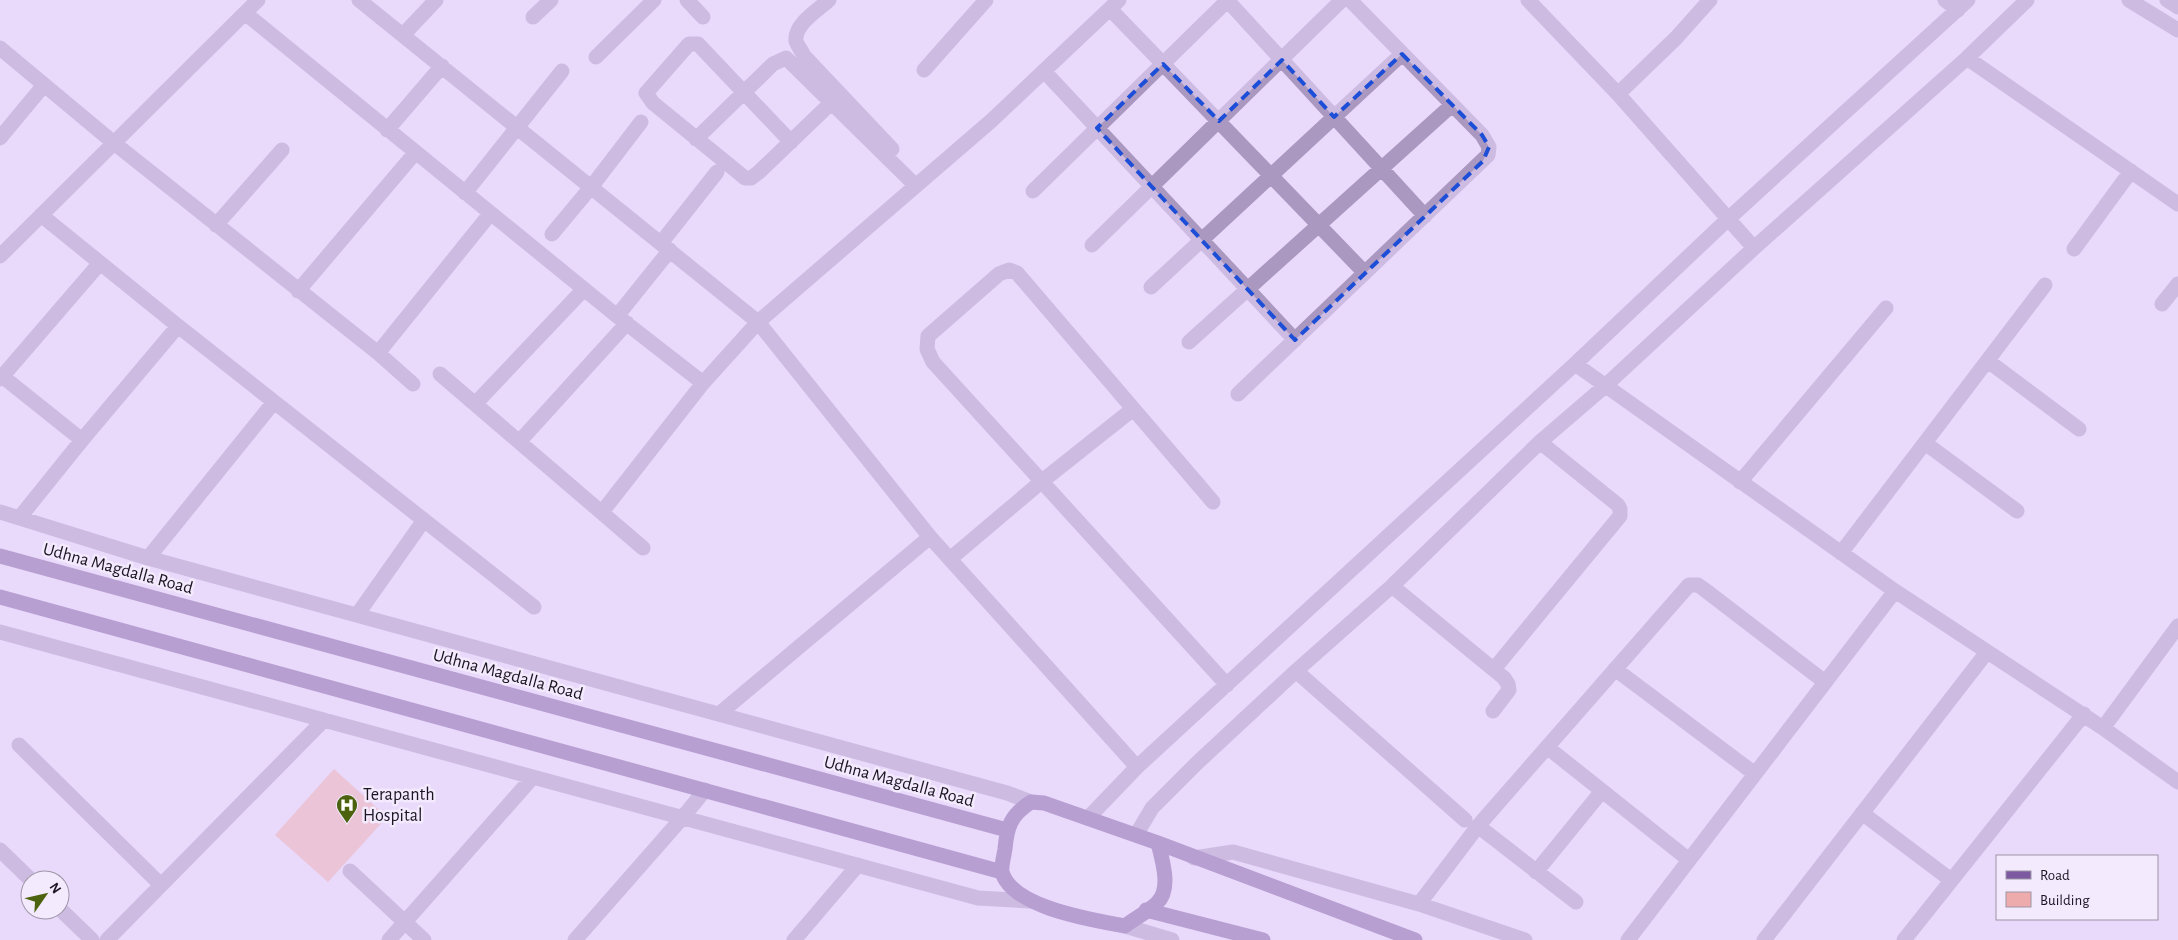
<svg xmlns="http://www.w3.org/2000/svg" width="2178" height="940" font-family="'Alegreya Sans',sans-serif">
<rect width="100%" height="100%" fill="#e9d9fb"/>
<path fill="#edacab" d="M 334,769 L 387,817 L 328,882 L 275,835 Z"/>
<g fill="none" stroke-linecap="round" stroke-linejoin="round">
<path stroke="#aa98c0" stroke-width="15" d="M 359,0 L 758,322 L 930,537 L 1137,767
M 687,0 L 703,17
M 829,0 C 818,10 794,24 796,41 C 797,45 802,51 804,56 L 892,149
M 1227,0 L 1425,216
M 1528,0 L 1618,94 L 1754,248
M 1945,0 L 1958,10
M 2129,0 L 2178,30
M 2167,0 L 2178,7
M 1110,9 L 1365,273
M 245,13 L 617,316 L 703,383
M 533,17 L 551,0
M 403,35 L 436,0
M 0,48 L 114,143 L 378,353 L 413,384
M 596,57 L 654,0
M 1967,58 L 2178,204
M 924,70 L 986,0
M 1044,71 L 1295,340
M 1618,94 L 1676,38 L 1710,0
M 387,130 L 442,66
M 0,138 L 44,85
M 696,139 L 773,64 L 786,58 L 916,186
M 791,142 L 698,44 L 689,44 L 646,93 L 653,103 L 745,178 L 751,178 L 759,172 L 831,103
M 1033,191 L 1228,0
M 465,193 L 562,71
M 41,215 L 178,326 L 534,607
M 216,225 L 282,150
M 552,234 L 592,186 L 641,122
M 661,243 L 717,172
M 1092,245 L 1342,0
M 2074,249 L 2131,171
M 0,256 L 258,0
M 1151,287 L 1402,54
M 298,291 L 415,153
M 2162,304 L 2178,284
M 617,316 L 670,250
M 1189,342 L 1452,105
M 378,353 L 490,214
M 1988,361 L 2079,429
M 1575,364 L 1895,591 L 2103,728 L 2178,626
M 440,374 L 643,548
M 2,376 L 82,440
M 0,379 L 100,263
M 1238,394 L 1488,155 L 1489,147 L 1482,135 L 1350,0
M 475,404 L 584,289
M 519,442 L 627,323
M 1925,443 L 2017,511
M 1740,482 L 1886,308
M 1213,502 L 1017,273 L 1009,270 L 999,274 L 928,336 L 927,349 L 933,362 L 1227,685
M 0,512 L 148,558 L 1007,793 L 1031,802
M 602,512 L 703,383 L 758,322 L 991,121 L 1119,0
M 20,517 L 82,440 L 178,326
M 1841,553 L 2045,285
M 148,558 L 274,402
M 950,559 L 1041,482 L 1133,409
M 1392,586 L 1504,678 L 1508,684 L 1509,690 L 1493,711
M 357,615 L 424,520
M 0,632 L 978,898 L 1031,901
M 1494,669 L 1620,516 L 1620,509 L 1618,505 L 1540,442
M 1615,669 L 1755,774
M 1296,671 L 1465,820
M 719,714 L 930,537
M 2103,728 L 2178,782
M 19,745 L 161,885
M 1547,747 L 1689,860
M 1862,813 L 1951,880
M 1088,818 L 1137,767 L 1575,364 L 1727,220 L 1968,0
M 1478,826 L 1576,902
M 1136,835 L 1152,808 L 1197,763 L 1296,671 L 1392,586 L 1540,442 L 1605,386 L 1754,248 L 1967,58 L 2027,0
M 0,850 L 31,880
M 1194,858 L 1233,852 L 1419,904 L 1525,940
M 350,871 L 424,940
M 1536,872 L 1602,791
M 1419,904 L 1478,826 L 1689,585 L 1698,585 L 1705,590 L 1825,682
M 60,909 L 92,940
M 1125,926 L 1172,940
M 107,940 L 324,720
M 389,940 L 533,777
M 575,940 L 683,817 L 705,790
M 794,940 L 858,865
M 1628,940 L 1895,591
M 1764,940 L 1987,652
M 1904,940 L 2084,714"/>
<path stroke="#7c59a1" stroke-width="15" d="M 0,556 L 1007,830
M 0,597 L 1002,872
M 1031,802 L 1044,803 L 1158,843 C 1162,860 1172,889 1157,903 C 1148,912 1135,918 1125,926 C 1094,920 1012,908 1002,872 C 1001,866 1004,856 1005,849 C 1007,826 1011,815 1031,802 Z
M 1158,843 L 1415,940
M 1146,910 L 1263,940"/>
</g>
<path d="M0 0H2178V940H0ZM 1402,54 L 1482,135 L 1489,147 L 1483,161 L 1295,340 L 1097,128 L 1163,64 L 1219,121 L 1282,60 L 1334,117 Z" fill="#e9d9fb" fill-opacity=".55" fill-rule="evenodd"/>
<path fill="none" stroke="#1d4ed8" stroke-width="4" stroke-dasharray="10 6" stroke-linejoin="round" d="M 1402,54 L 1482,135 L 1489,147 L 1483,161 L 1295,340 L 1097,128 L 1163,64 L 1219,121 L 1282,60 L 1334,117 Z"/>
<defs>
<g id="hospital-pin" transform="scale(1.125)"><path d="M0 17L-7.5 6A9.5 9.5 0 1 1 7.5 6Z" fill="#4c620e" stroke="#f3eafe"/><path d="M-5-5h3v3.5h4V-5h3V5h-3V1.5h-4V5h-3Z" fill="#fff"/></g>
</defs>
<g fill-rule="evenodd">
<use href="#hospital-pin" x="347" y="805"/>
</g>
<g text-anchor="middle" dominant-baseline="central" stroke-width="5" stroke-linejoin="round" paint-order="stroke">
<g font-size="18" fill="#1b1521" stroke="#f3eafe">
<text transform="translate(118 569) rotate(15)">Udhna Magdalla Road</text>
<text transform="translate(508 675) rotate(15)">Udhna Magdalla Road</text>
<text transform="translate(899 782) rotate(15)">Udhna Magdalla Road</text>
</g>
<g font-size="18" fill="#1b1521" stroke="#f3eafe" text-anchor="start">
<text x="363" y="795">Terapanth<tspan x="363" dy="21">Hospital</tspan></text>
</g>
</g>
<rect x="1996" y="855" width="162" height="65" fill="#f3eafe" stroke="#9d95a6"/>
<rect x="2006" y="871" width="25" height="8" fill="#7c59a1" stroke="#9d95a6"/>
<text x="2040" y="880" font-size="15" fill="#1b1521">Road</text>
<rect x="2006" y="892" width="25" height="15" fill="#edacab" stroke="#9d95a6"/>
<text x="2040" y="905" font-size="15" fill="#1b1521">Building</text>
<g transform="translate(45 895) rotate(56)"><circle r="24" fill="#f3eafe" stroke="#9d95a6"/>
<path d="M0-4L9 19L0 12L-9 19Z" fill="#4c620e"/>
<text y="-8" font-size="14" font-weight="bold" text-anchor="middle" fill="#1b1521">N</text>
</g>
</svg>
